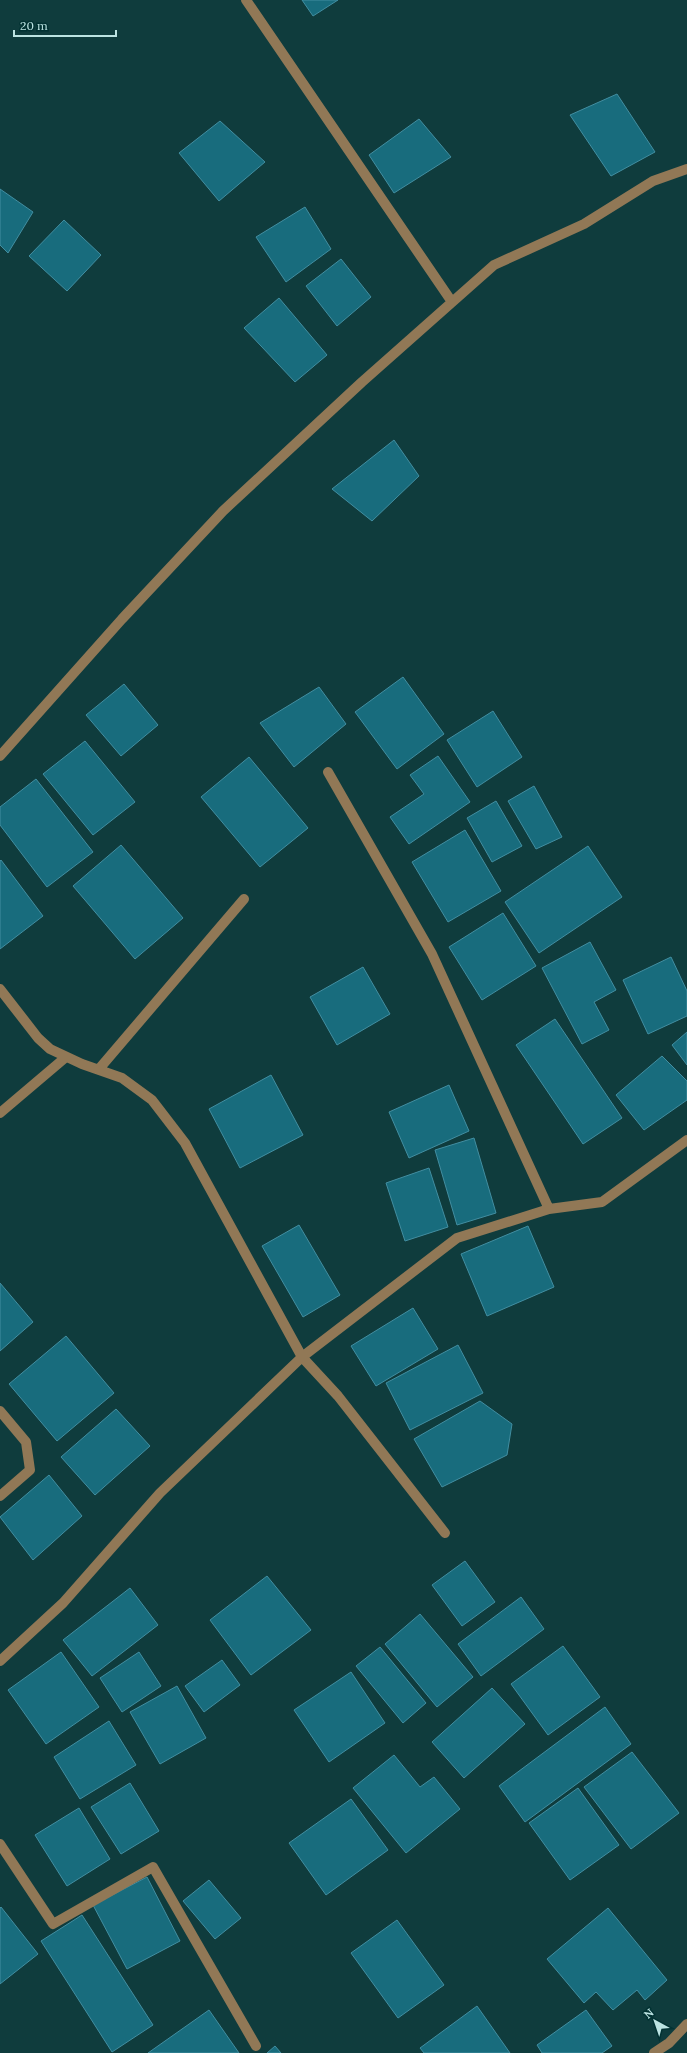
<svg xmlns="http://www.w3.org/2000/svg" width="687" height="2053" font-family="Lora,serif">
<rect width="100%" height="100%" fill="#0f3c3d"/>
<path fill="#186c7d" stroke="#428ea1" d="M 302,0 L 338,0 L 313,16 Z
M 617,94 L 655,152 L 611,176 L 570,115 Z
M 419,119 L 451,157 L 394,193 L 369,155 Z
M 220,121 L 265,162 L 219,201 L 179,153 Z
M 0,189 L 33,212 L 8,253 L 0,245 Z
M 305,207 L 331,249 L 286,282 L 256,237 Z
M 64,220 L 101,255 L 67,291 L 29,256 Z
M 341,259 L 371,297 L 337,326 L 306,286 Z
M 279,298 L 327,355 L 295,382 L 244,328 Z
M 394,440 L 419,476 L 372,521 L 332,489 Z
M 403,677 L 444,734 L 397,769 L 355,712 Z
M 124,684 L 158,725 L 121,756 L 86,715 Z
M 319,687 L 346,724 L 294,767 L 260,723 Z
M 493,711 L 522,757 L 477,787 L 447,740 Z
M 85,741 L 135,802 L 93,835 L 43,774 Z
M 438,756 L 470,802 L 409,844 L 390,817 L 424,794 L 410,775 Z
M 249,757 L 308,828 L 260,867 L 201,797 Z
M 36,779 L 93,852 L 47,887 L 0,825 L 0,807 Z
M 534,786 L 562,837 L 536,849 L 508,801 Z
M 496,801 L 522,846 L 492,862 L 467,818 Z
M 465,830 L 501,891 L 448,922 L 412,862 Z
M 121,845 L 183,918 L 135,959 L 73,886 Z
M 588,846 L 622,897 L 539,953 L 505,902 Z
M 1,860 L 43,916 L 0,949 L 0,861 Z
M 503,913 L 536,966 L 482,1000 L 449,947 Z
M 590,942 L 616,990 L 594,1002 L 609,1030 L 582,1044 L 542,968 Z
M 671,957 L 687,991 L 687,1016 L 648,1034 L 623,980 Z
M 363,967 L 390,1014 L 337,1045 L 310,997 Z
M 555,1019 L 622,1118 L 583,1144 L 516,1045 Z
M 687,1032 L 687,1065 L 672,1045 Z
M 662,1056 L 687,1081 L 687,1100 L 644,1130 L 616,1095 Z
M 271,1075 L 303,1135 L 240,1168 L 209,1109 Z
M 449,1085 L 469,1131 L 409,1158 L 389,1112 Z
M 474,1138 L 496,1213 L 457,1225 L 435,1150 Z
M 429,1168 L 448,1227 L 405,1241 L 386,1183 Z
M 299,1225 L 340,1295 L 303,1317 L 262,1246 Z
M 528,1226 L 554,1287 L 487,1316 L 461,1254 Z
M 0,1283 L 33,1322 L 0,1351 Z
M 413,1308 L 438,1349 L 376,1386 L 351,1346 Z
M 66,1336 L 114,1393 L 57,1441 L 9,1384 Z
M 458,1345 L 483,1393 L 410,1430 L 386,1383 Z
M 480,1401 L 512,1424 L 507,1455 L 442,1487 L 414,1439 Z
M 116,1409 L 150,1446 L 95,1495 L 61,1457 Z
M 49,1475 L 82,1516 L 33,1560 L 0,1517 Z
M 465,1561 L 495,1602 L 462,1626 L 432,1585 Z
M 267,1576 L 311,1630 L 251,1675 L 210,1620 Z
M 130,1588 L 158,1625 L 92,1676 L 63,1640 Z
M 521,1597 L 544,1629 L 481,1676 L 458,1644 Z
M 420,1614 L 473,1677 L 437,1707 L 385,1644 Z
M 563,1646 L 600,1697 L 548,1735 L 511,1684 Z
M 380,1647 L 426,1703 L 403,1723 L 356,1666 Z
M 61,1652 L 99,1707 L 46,1744 L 8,1690 Z
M 139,1652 L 161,1686 L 122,1712 L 100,1678 Z
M 222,1660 L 240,1685 L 204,1712 L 185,1686 Z
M 351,1672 L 385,1723 L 329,1762 L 294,1710 Z
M 177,1686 L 206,1738 L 160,1764 L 130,1712 Z
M 492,1688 L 525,1724 L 464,1778 L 432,1742 Z
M 605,1707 L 631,1744 L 525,1822 L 499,1786 Z
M 109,1721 L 136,1765 L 80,1799 L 54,1757 Z
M 632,1752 L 679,1813 L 631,1849 L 584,1787 Z
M 394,1755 L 420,1787 L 434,1777 L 460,1809 L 406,1853 L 353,1788 Z
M 130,1783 L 159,1831 L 121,1854 L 91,1807 Z
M 578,1788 L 619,1845 L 570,1880 L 529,1823 Z
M 351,1799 L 388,1850 L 326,1895 L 289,1843 Z
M 79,1808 L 110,1859 L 67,1886 L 35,1835 Z
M 147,1877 L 180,1941 L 127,1969 L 93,1905 Z
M 209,1880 L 241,1918 L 215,1939 L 183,1901 Z
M 1,1907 L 38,1954 L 0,1984 L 0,1908 Z
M 608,1908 L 667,1980 L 645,2000 L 637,1990 L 613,2010 L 596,1992 L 584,2003 L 547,1959 Z
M 82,1915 L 153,2025 L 112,2052 L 41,1941 Z
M 397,1920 L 444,1985 L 398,2018 L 351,1953 Z
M 477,2006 L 510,2053 L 424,2053 L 420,2048 Z
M 209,2010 L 239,2053 L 148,2053 Z
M 586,2010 L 612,2046 L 602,2053 L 542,2053 L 537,2045 Z
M 275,2046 L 281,2053 L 267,2053 Z"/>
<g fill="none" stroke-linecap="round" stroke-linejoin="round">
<path stroke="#917856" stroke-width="10" d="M 246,0 L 452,302
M 0,756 L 122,619 L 223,511 L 362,382 L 494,265 L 584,224 L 653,181 L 687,169
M 328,772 L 432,954 L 549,1209
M 0,989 L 38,1038 L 50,1049 L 82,1064 L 122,1078 L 152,1100 L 185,1143 L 302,1357 L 160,1493 L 63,1603 L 0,1661
M 99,1069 L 244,899
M 0,1113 L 66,1057
M 0,1411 L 26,1442 L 30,1470 L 0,1496
M 445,1533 L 338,1396 L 302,1357 L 457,1238 L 549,1209 L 602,1202 L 687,1140
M 0,1844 L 53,1924 L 153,1867 L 256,2046
M 654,2053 L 669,2043 L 687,2024"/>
</g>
<g transform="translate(655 2021) rotate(320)" stroke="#023233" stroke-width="3" paint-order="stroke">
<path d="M0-3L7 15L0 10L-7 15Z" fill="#bce3e2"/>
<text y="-6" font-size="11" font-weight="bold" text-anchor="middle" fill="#bce3e2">N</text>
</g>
<path d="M14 30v6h102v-6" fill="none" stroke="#bce3e2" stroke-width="2"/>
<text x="20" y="30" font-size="12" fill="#bce3e2" stroke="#023233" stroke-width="3" paint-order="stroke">20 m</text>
</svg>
